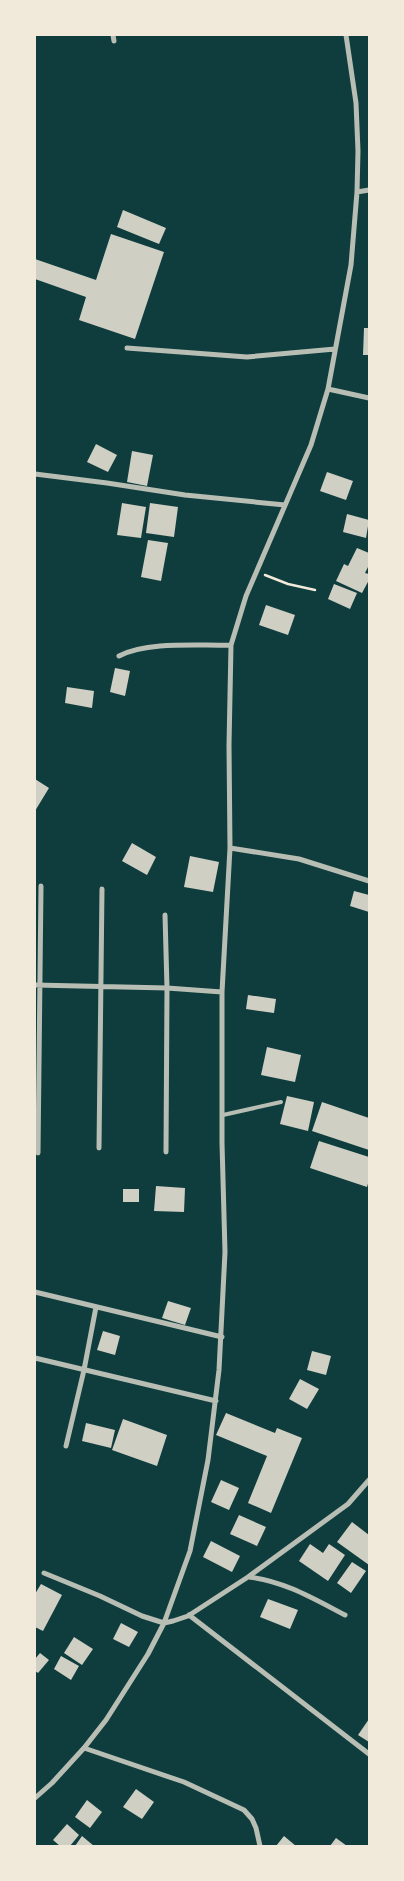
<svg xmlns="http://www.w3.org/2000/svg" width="404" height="1881" font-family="'Varela Round',sans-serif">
<rect width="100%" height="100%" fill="#0f3d3e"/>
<path fill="#cfcfc3" d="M 123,210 L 166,228 L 159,244 L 117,227 Z
M 111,234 L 164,252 L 135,339 L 79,320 L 86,297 L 35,279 L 35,259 L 96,280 Z
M 364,328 L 369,328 L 369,355 L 363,355 Z
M 96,444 L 117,455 L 108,472 L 87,462 Z
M 132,451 L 153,455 L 147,486 L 127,482 Z
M 327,472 L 353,481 L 346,500 L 320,491 Z
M 122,503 L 146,507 L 141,538 L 117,535 Z
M 150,503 L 178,507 L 174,537 L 146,533 Z
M 347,514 L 369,520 L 366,538 L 343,532 Z
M 148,540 L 168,543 L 161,581 L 141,577 Z
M 357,548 L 369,553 L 369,565 L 365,573 L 369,574 L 369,580 L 362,593 L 336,581 L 344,564 L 348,566 Z
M 334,584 L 357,593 L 350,609 L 328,599 Z
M 266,605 L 295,615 L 288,635 L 259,625 Z
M 115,668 L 130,671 L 125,696 L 110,692 Z
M 67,687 L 94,691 L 92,708 L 65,703 Z
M 35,779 L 49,788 L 35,811 Z
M 132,843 L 156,857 L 147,875 L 122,861 Z
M 190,856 L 219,862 L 213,892 L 184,887 Z
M 354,891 L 369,895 L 369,912 L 350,906 Z
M 248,995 L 276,999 L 274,1013 L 246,1009 Z
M 267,1047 L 301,1055 L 295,1082 L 261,1075 Z
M 287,1096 L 314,1102 L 308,1131 L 280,1124 Z
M 322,1102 L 369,1118 L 369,1150 L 312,1131 Z
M 319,1141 L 369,1157 L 369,1180 L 367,1187 L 310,1168 Z
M 156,1186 L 185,1188 L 184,1212 L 154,1211 Z
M 123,1189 L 139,1189 L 139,1202 L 123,1202 Z
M 168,1301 L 191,1308 L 185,1325 L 162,1318 Z
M 103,1331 L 120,1336 L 115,1355 L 97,1350 Z
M 312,1351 L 331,1356 L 326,1375 L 307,1370 Z
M 300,1379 L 319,1389 L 307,1409 L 289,1399 Z
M 226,1413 L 275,1433 L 277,1428 L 302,1438 L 271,1513 L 248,1503 L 267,1456 L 216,1435 Z
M 123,1419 L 167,1435 L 157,1466 L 112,1450 Z
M 86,1423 L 115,1430 L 111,1448 L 82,1441 Z
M 221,1480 L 239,1488 L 229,1510 L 211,1502 Z
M 239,1515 L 266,1527 L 257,1546 L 230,1534 Z
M 352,1522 L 369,1535 L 369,1565 L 337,1542 Z
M 211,1541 L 240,1556 L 232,1572 L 203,1557 Z
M 310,1544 L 323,1553 L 329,1544 L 345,1555 L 328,1581 L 299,1561 Z
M 352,1562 L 366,1571 L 351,1593 L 337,1583 Z
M 41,1584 L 62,1595 L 43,1631 L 35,1627 L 35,1594 Z
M 268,1599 L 298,1610 L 290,1629 L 260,1617 Z
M 121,1623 L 138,1632 L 129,1647 L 113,1639 Z
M 74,1637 L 93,1649 L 82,1665 L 64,1653 Z
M 40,1653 L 49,1660 L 38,1673 L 35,1671 L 35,1659 Z
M 61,1656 L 79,1666 L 71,1680 L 54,1669 Z
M 369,1719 L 369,1742 L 358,1735 Z
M 136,1789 L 154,1802 L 142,1819 L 123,1807 Z
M 87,1800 L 102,1812 L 90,1828 L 75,1817 Z
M 67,1824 L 79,1835 L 70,1846 L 60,1846 L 53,1840 Z
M 82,1836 L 94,1846 L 75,1846 Z
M 284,1836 L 296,1846 L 276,1846 Z
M 336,1838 L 347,1846 L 330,1846 Z"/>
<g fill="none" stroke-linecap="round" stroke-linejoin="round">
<path stroke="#f1e9da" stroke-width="2.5" d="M 265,575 L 288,584 L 315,590"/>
<path stroke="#b8beb3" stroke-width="4" d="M 223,1115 L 281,1102"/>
<path stroke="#b8beb3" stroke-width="5" d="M 113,35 L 114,41
M 357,192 L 369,190
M 127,348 L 247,357 L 335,349
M 328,389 L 369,398
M 35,474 L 107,483 L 185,495 L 285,505
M 119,656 C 148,641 199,646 231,645
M 230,848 L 299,859 L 369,881
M 165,915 L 167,988 L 166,1152
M 35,985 L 167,988 L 222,992
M 99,1148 L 102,889
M 38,1153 L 41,886
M 35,1292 L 222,1337
M 35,1358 L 216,1401
M 66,1446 L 84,1370 L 96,1307
M 44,1573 L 100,1596 L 142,1616 L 164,1623 L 173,1621 L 188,1616 L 248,1577 L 348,1504 L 369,1480
M 249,1577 C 284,1581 314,1599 345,1615
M 189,1615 L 369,1754
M 84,1748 L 184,1782 L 244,1810 L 252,1819 L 256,1828 L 260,1846
M 35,1798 L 52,1783 L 84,1748 L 106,1720 L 148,1654 L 164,1623 L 190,1551 L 208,1460 L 219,1370 L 225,1252 L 222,1143 L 222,992 L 230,848 L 229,745 L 231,645 L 246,596 L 311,445 L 328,389 L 351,265 L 357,192 L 358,151 L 356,103 L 346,35"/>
</g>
<rect width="404" height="1881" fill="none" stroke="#f1e9da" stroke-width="72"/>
</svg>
